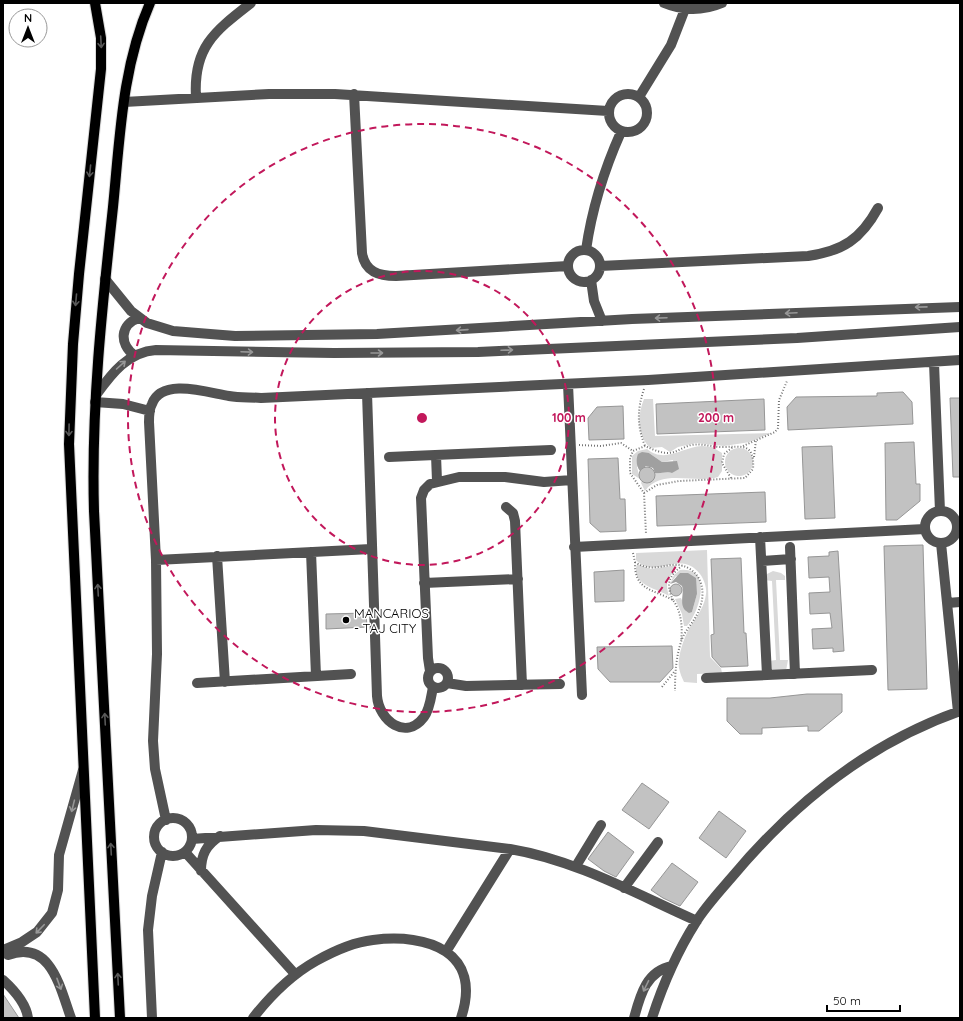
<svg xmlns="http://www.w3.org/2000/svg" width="963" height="1021" font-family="Quicksand,sans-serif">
<rect width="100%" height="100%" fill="#fff"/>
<path fill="#d9d9d9" d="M 644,399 L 653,399 L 655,436 L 771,433 L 750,442 L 724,446 L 696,443 L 678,447 L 670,452 L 662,447 L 650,448 C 637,434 637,416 644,399 Z
M 702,446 L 712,447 L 722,453 L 722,471 L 718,477 C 695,484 661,468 645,491 L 641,483 L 642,481 L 650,482 L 654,478 L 655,473 C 661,474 667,471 672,473 L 673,460 L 662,462 L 649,453 L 637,467 L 640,479 L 632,474 L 632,456 L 638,451 L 647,449 C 665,464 682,447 702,446 Z
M725 462a14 14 0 1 1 28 0a14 14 0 1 1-28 0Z
M 707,550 L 710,657 L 721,668 L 722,673 L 697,674 L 697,683 L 684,682 C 682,678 680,673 679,668 C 677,656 685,634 692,624 C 698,615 705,605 706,594 C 707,588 704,579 700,574 C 680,548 656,581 636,560 L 636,553 Z
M 637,564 L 651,569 L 677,565 C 672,578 663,577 669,596 C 657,588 630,585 637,564 Z
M 680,570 C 713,566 700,611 687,626 L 684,626 L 682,614 L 675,599 L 681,598 L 687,612 L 692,612 L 697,594 L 676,576 L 670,584 L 674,575 Z
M 773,571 L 781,573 L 785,576 L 785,580 L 776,580 L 780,660 L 788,660 L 786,671 L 772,673 L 768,661 L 776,660 L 772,581 L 764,580 L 767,574 Z"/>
<path fill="#a0a0a0" d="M 642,452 L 649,453 L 662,462 L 677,461 L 679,469 L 672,473 C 667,471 661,474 655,473 L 653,468 L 646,466 L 640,471 C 636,466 636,459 638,454 Z
M 680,573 L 688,573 L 696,578 L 697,594 L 692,612 L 689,613 C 677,607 685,594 682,586 L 676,582 L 670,584 Z"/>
<path fill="#c2c2c2" stroke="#969696" d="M 903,392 L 912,402 L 913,424 L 788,430 L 787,407 L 796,397 L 877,396 L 877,393 Z
M 950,398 L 960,398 L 960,477 L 953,477 Z
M 764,399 L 765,430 L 657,434 L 656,404 Z
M 623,406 L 624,439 L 589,440 L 588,418 L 597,407 Z
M 914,442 L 916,484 L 920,484 L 920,501 L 897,520 L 886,520 L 885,443 Z
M 832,446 L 835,518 L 805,519 L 802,447 Z
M 618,458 L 620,499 L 625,499 L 626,531 L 600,532 L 590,523 L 588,459 Z
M639 475a8 8 0 1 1 16 0a8 8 0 1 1-16 0Z
M 765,492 L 766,522 L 657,526 L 656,496 Z
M 923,545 L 927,689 L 888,690 L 884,546 Z
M 838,551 L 844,651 L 833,652 L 833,648 L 813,649 L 812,629 L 832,628 L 830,613 L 810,614 L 809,593 L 830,592 L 829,577 L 809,578 L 808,557 L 829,556 L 829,552 Z
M 741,558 L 744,633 L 746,633 L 748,666 L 721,667 L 712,657 L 711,635 L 714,634 L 711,559 Z
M 624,570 L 624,601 L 595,602 L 594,572 Z
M670 590a6 6 0 1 1 12 0a6 6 0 1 1-12 0Z
M 366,613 L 367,627 L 326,629 L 326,614 Z
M 672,646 L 673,668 L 660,682 L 610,682 L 598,669 L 597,647 Z
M 807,694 L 842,694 L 842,712 L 819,731 L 808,731 L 808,726 L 762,728 L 762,734 L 740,734 L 727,721 L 727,698 L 770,698 Z
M 642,783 L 669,802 L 649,829 L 622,810 Z
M 719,811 L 746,831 L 726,858 L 699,838 Z
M 608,832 L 634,852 L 616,877 L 604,871 L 588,859 Z
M 672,863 L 698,882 L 680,906 L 663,898 L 651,890 Z
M 3,994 L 19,1018 L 3,1018 Z"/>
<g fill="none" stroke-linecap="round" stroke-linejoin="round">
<g stroke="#dbdbdb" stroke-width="12">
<path id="major" d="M 95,1018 L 69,444 L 73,344 L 79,274 L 101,69 L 101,38 L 95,3
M 120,1018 L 94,511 C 91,409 102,308 113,207 C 120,137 122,67 150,3"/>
</g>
<path stroke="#747474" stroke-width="2" stroke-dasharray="1 2" stroke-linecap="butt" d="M 644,389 C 637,410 637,426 645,446
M 579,445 L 601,446 L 621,443 L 633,451
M 743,446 L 775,432 L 778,428 L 779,400 L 787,381
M 754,457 L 756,440
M 731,478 L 722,463 L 724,454 L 733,447
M 644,493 L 657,485 L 679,481 L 745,478 L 753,469 C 755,442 741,447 722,447 C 711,447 702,443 691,445 C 683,447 676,453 668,453 C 660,453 652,449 645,446 L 633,451 L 630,458 L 630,473 L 644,493 L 646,534
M 633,553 L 635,562 C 656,576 671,557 690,569 C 704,578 705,596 699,610 C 695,621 686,629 682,639 C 676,656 675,673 675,691
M 635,562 C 634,590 652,589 673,600 C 681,611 683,627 681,641
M 673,600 C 666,585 668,576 682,566
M 662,687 L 674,672"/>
<path stroke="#525252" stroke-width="10" d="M 664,3 C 683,11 703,11 722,3
M609 113a19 19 0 1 1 38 0a19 19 0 1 1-38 0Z
M 354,94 L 362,253 C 365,272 379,276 396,276 L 568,266
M 196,97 C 193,47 215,31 251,3
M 639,97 L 671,45 L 685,9
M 124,102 L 269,94 L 335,94 L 608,111
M 586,250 C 592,208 604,170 621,132
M568 266a16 16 0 1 1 32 0a16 16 0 1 1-32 0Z
M 600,266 L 808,256 C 843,251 861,239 878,208
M 105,279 L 131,311 L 147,323 L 173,331 L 235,336 L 377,334 L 632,319 L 960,307
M 591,280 L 594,301 L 602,321
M 134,355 C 119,344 120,324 139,318
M 934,363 L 940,511
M 568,384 L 582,695
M 367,393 L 377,696 C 379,721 406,741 424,717 C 430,709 431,697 433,687
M 96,395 C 112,373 128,352 156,350 L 334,353 L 478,352 L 797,338 L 960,327
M 95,402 L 123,404 L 150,411
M 436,455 L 437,481
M 389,457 L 551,450
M 506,507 L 513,513 L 515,521 L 522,685
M925 527a16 16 0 1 1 32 0a16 16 0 1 1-32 0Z
M 760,537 L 767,675
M 941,543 L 958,712
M 574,547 L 925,529
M 790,547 L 795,674
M 311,552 L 316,676
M 217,556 L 225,682
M 156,560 L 371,549
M 762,561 L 791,559
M 424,583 L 518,579
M 948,603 L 960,602
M428 678a10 10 0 1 1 20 0a10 10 0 1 1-20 0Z
M 430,671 L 428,658 L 421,498 L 424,490 L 430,484 L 459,477 L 505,477 L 544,482 L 572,480
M 706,678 L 872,670
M 197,683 L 351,674
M 447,683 L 466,686 L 560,684
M154 837a19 19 0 1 1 38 0a19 19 0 1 1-38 0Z
M 166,820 L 155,769 L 153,741 L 157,654 L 156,560 L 149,422 C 149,416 149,409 152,404 C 162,377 209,393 229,396 C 240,398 250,397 261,398 L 648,380 L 960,360
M 192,839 L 316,830 L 364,831 L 510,849 C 576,860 636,894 697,921
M 185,852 L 295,974
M 576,866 L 601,825
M 201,871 C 201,855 206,845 220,836
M 624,888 L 658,842
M 3,950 L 22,942 L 37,932 L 52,913 L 58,890 L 59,855 L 83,770
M 447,950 L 510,849
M 8,955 C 51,939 60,988 71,1018
M 3,980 C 14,990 26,1003 28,1018
M 152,1018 L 148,930 L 152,896 L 162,852
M 253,1018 C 271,995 291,975 316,961 C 332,952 355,942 373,940 C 428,933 483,952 461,1018
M 634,1018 C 640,996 646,971 672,966
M 652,1018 C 663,984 677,952 696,922 C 706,906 720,891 732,877 C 793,804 869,743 960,711"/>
<use href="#major" stroke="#000" stroke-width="10"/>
</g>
<defs><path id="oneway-shaft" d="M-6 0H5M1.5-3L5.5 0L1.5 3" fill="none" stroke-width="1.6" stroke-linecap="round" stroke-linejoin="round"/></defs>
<g stroke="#595959">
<use href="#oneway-shaft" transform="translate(101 42) rotate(87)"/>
<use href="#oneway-shaft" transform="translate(90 171) rotate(96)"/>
<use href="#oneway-shaft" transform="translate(76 300) rotate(95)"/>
<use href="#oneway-shaft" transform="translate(69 430) rotate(91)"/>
<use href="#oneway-shaft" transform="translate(98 590) rotate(-93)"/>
<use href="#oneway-shaft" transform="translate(105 719) rotate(-93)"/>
<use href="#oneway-shaft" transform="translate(111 849) rotate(-93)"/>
<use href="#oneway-shaft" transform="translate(118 979) rotate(-93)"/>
</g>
<g stroke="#979797">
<use href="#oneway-shaft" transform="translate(921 307) rotate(179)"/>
<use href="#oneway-shaft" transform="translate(791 313) rotate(177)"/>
<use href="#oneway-shaft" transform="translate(661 318) rotate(178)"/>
<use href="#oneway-shaft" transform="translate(462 330) rotate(176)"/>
<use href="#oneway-shaft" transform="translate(507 350) rotate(-2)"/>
<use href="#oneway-shaft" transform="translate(247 352) rotate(2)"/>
<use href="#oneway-shaft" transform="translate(377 353)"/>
<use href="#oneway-shaft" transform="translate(121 365) rotate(-42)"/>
<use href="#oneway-shaft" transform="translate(73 806) rotate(104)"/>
<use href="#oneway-shaft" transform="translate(40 929) rotate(134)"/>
<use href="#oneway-shaft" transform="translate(59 984) rotate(70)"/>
<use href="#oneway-shaft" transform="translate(646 986) rotate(116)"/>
</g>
<g fill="none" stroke="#c2185b" stroke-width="2" stroke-dasharray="7 5">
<circle cx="422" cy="418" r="147"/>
<circle cx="422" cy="418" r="294"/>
</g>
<circle fill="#000" stroke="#fff" stroke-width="1.5" cx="346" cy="620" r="4"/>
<g text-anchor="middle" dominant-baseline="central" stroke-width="3" stroke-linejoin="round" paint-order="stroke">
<g font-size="13" fill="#000" stroke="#fff" text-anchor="start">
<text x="354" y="613">MANCARIOS<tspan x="354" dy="15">- TAJ CITY</tspan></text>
</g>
</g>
<circle cx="422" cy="418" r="6" fill="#c2185b" stroke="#fff" stroke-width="2"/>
<g font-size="12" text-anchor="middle" font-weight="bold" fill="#c2185b" stroke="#fff" stroke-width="3" stroke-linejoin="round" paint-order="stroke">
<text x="569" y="422">100 m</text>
<text x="716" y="422">200 m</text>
</g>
<rect width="963" height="1021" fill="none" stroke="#000000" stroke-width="8"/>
<g transform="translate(28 28)"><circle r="19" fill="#ffffff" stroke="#999999"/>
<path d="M0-3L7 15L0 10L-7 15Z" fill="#000000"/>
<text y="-6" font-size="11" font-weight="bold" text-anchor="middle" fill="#000000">N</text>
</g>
<path d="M827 1005v6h73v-6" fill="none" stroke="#000000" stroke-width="2"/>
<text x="833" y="1005" font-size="12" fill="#000000" stroke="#ffffff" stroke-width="3" paint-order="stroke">50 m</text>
</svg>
